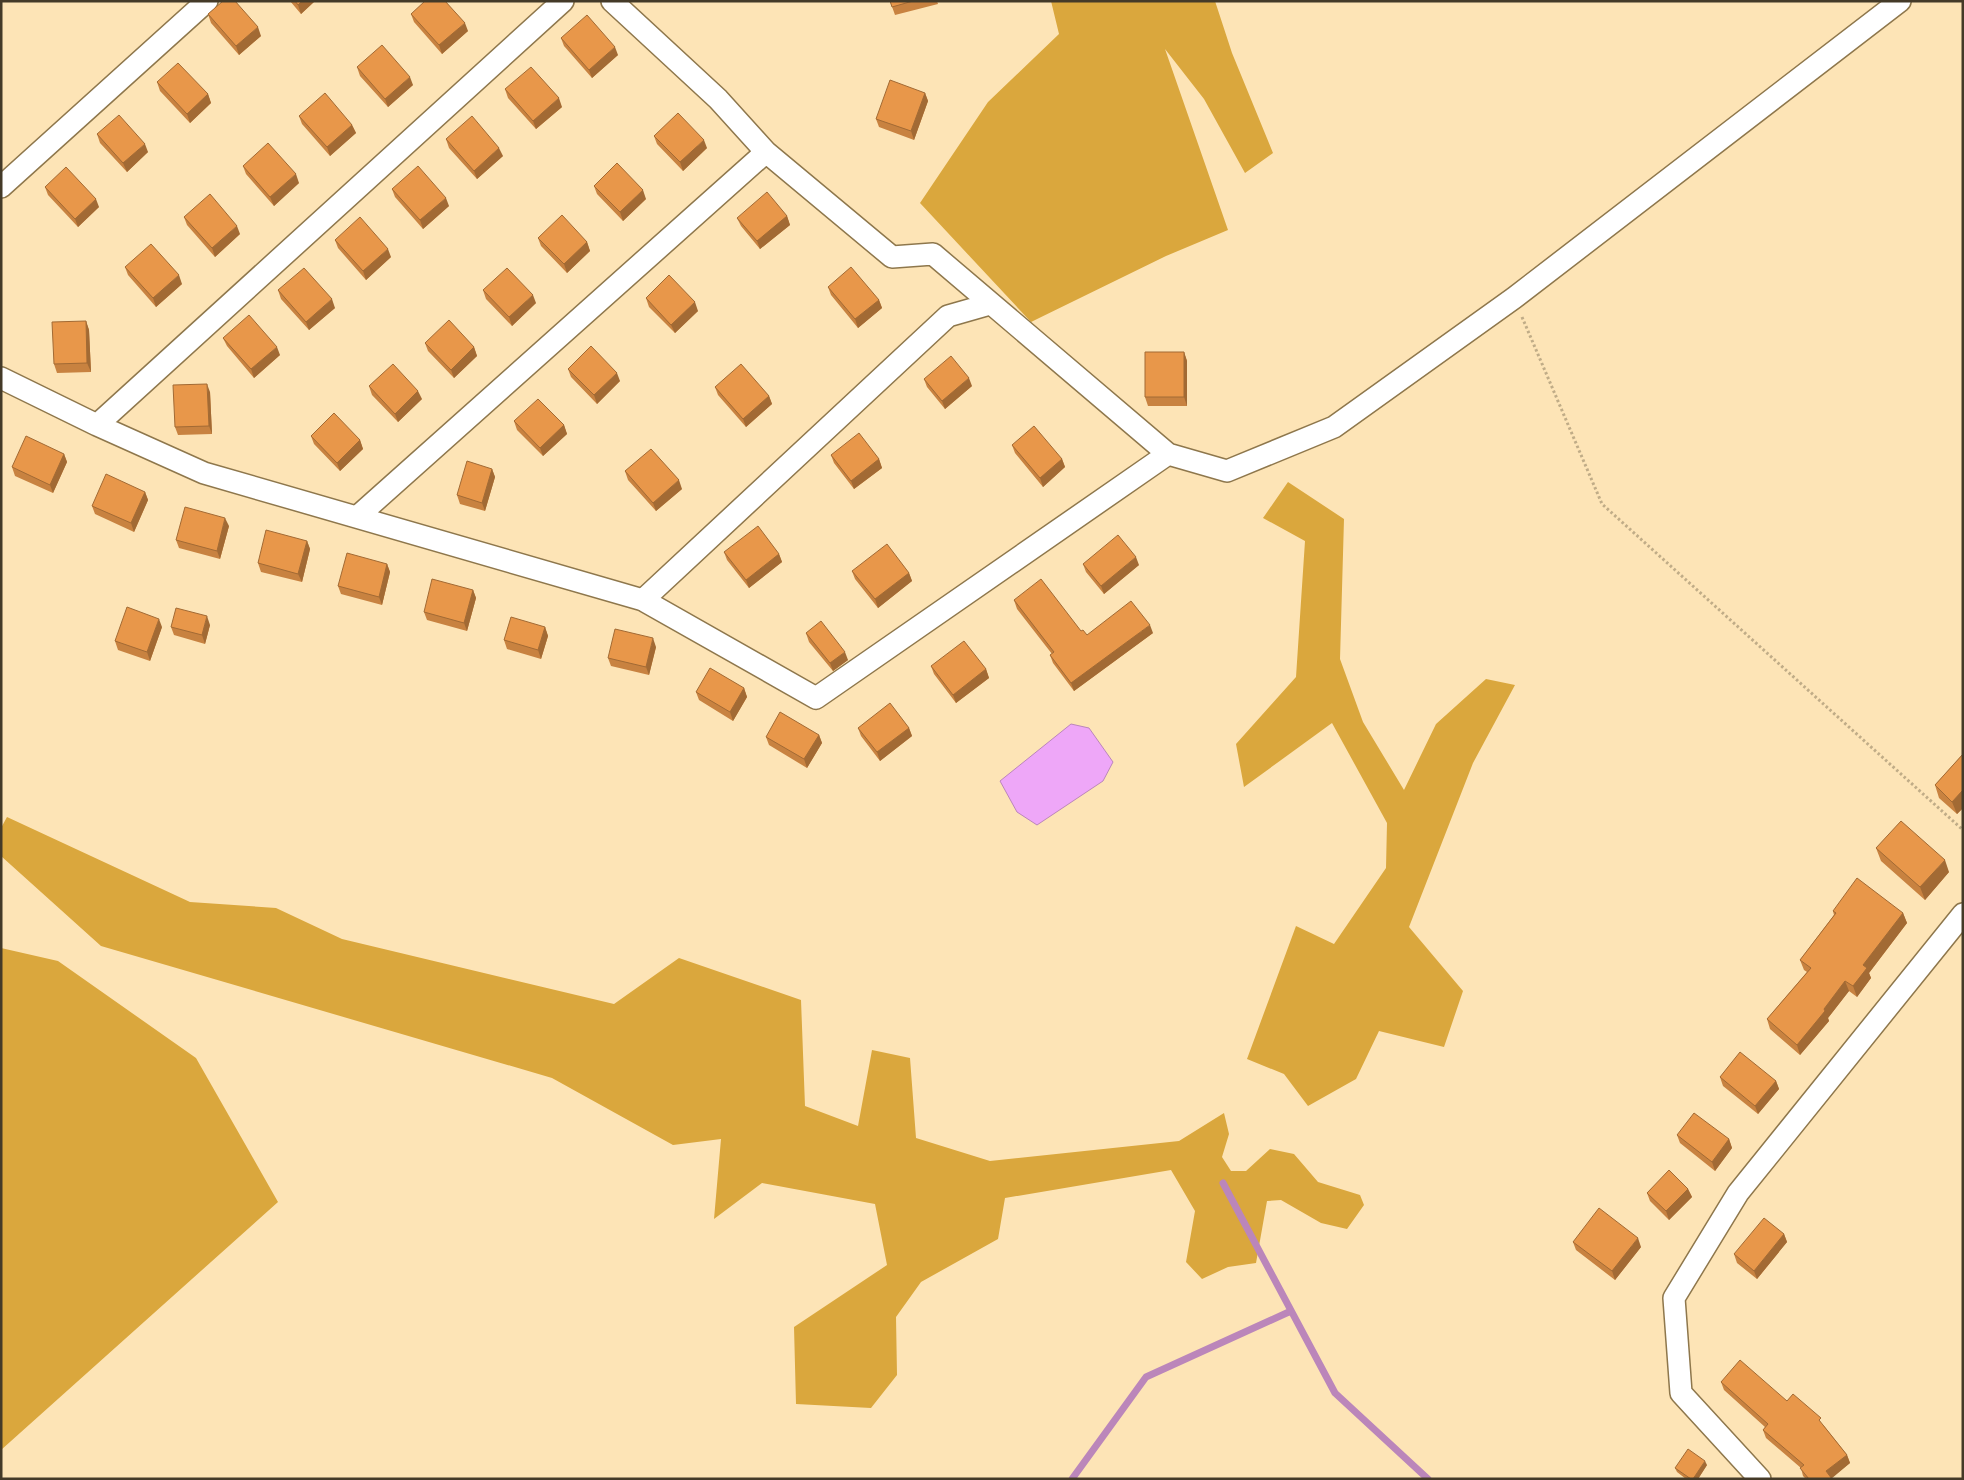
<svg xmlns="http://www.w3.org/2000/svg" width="1964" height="1480" font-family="'Exo 2',sans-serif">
<rect width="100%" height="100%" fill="#fde4b6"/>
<path fill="#daa73d" d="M 1051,1 L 1215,1 L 1232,53 L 1273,153 L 1245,173 L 1204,99 L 1165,49 L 1228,230 L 1166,256 L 1031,322 L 920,203 L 988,102 L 1059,34 Z
M 1288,482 L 1344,519 L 1340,659 L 1363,722 L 1404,790 L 1436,724 L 1486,679 L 1515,685 L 1473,763 L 1409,927 L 1463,991 L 1444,1047 L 1379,1031 L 1356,1079 L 1308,1106 L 1284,1074 L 1247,1059 L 1296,926 L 1334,944 L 1386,868 L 1387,823 L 1332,723 L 1244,787 L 1236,744 L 1296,677 L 1305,541 L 1263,518 Z
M 7,817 L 190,902 L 276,908 L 342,939 L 614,1004 L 679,958 L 801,1000 L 805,1106 L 858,1126 L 872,1050 L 910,1058 L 916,1138 L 990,1161 L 1179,1141 L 1224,1113 L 1229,1134 L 1222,1157 L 1231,1171 L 1246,1171 L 1270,1149 L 1294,1154 L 1318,1182 L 1360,1195 L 1364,1205 L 1347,1229 L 1321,1223 L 1281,1200 L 1267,1201 L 1256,1263 L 1228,1267 L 1202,1279 L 1186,1262 L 1195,1211 L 1171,1170 L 1005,1198 L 998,1239 L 921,1282 L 896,1317 L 897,1375 L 871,1408 L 796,1404 L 794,1327 L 887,1265 L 875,1204 L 762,1183 L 714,1219 L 721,1139 L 673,1145 L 552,1078 L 101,946 L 1,856 L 1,828 Z
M 1,948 L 58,961 L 196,1058 L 278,1202 L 1,1450 Z"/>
<path fill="#eea7f8" stroke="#bb86ba" d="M 1071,724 L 1089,728 L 1113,762 L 1103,781 L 1037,825 L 1017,812 L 1000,781 Z"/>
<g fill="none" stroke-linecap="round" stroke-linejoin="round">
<path stroke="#bb86ba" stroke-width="7" d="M 1223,1183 L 1335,1393 L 1428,1479
M 1072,1479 L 1146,1377 L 1291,1311"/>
<g stroke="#8e774c" stroke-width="24">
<path id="minor" d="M 612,1 L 718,99 L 766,152 L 892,257 L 933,254 L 1168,454 L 1227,471 L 1334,427 L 1514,298 L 1900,1
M 1,187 L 207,1
M 1,378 L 97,425 L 204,473 L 643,600 L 816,698 L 1168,454
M 97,425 L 563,1
M 357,517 L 766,152
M 643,600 L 948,316 L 990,304
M 1760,1479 L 1681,1393 L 1674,1298 L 1738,1193 L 1963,914"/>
</g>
<path stroke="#c0ac87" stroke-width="3" stroke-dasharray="2.5 2.5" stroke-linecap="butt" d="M 1522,317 L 1602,504 L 1963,830"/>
<use href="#minor" stroke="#fff" stroke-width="21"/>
</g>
<path fill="#c88240" d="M 290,1 L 315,1 L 301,14 Z
M 890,1 L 937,1 L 938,4 L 895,15 Z
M 208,14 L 261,36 L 239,55 L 211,23 Z
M 411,14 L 468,31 L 442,54 L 414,22 Z
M 561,38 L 618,55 L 592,78 L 564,46 Z
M 357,67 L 413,85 L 388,107 L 360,76 Z
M 157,82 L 208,94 L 211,103 L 190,123 L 160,91 Z
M 505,89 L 562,107 L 536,129 L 508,98 Z
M 925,93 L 928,101 L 914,140 L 879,127 L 876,119 Z
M 299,116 L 352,125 L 356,133 L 330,156 L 302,124 Z
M 97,134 L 148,152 L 127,172 L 100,143 Z
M 654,136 L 707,148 L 683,171 L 657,144 Z
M 446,139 L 503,156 L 477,179 L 449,148 Z
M 243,166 L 299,183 L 274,206 L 246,174 Z
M 594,186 L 646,199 L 623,221 L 597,194 Z
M 45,187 L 99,207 L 78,227 L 48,195 Z
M 392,189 L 449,206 L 423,229 L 395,197 Z
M 787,216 L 790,225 L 760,249 L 741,226 L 737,218 Z
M 184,217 L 240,234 L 215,257 L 187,225 Z
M 538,238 L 587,242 L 590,251 L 567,273 L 541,246 Z
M 335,240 L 391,257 L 366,280 L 338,248 Z
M 125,267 L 182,284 L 156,307 L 128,275 Z
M 828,287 L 879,300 L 882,308 L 858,328 L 831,295 Z
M 278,290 L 335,308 L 309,330 L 281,299 Z
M 483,290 L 536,303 L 512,326 L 486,299 Z
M 646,298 L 698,311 L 675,333 L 649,307 Z
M 86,321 L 89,330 L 91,372 L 57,373 L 54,364 Z
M 223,338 L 280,355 L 254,378 L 227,346 Z
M 425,343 L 474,347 L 477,356 L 454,378 L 428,351 Z
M 1184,352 L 1187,361 L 1187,406 L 1148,406 L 1145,397 Z
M 568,369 L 620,381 L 597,404 L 571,377 Z
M 924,379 L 972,386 L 945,409 L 927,387 Z
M 369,386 L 422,399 L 398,422 L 372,395 Z
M 715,387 L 769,396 L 772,404 L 746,427 L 718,395 Z
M 210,392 L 212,434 L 178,435 L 175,427 Z
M 514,421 L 564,425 L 567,434 L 543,456 L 517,430 Z
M 311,436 L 360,440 L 363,449 L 340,471 L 314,444 Z
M 1012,445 L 1062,459 L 1065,467 L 1043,487 L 1015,453 Z
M 64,454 L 67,462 L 53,493 L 15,476 L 12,467 Z
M 831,455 L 879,459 L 882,468 L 854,489 L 834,463 Z
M 492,469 L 495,477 L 485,511 L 460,504 L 457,495 Z
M 625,471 L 682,489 L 656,511 L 628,480 Z
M 145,492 L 148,500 L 134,532 L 95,514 L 92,506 Z
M 229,526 L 220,559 L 179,548 L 176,540 Z
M 307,541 L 310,549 L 302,582 L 261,572 L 258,563 Z
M 724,552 L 779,554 L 782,562 L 749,588 L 727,560 Z
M 387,564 L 390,572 L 382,605 L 341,594 L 338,586 Z
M 1083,564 L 1139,565 L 1104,594 L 1086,572 Z
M 852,571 L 909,573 L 912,581 L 878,608 L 855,579 Z
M 473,590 L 476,598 L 467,631 L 427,620 L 424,612 Z
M 1014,600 L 1081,631 L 1087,635 L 1153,633 L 1074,691 L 1053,663 L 1050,655 L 1052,654 L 1017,609 Z
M 210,625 L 205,644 L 174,635 L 171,627 Z
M 162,627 L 150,661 L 118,650 L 115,641 Z
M 545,627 L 548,636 L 541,659 L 507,649 L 504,640 Z
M 806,633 L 848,660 L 833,671 L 809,642 Z
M 656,647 L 649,675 L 611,666 L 608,658 Z
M 931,666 L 986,669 L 989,678 L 956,703 L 934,674 Z
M 744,688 L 747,697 L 733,721 L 699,700 L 696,692 Z
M 858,728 L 909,728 L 912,736 L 880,761 L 861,736 Z
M 819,735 L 822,743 L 807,768 L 769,745 L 766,737 Z
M 1963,754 L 1963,808 L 1957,814 L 1939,798 L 1935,785 Z
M 1876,848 L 1949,872 L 1925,900 L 1881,861 Z
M 1833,911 L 1903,913 L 1907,923 L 1869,973 L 1871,978 L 1857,997 L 1849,991 L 1828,1018 L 1829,1021 L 1800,1055 L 1770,1029 L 1767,1019 L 1807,972 L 1804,970 L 1800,960 L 1834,915 Z
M 1720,1077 L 1776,1081 L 1779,1089 L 1758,1114 L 1723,1086 Z
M 1677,1135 L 1729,1139 L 1732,1148 L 1715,1171 L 1680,1143 Z
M 1688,1189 L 1692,1197 L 1669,1220 L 1650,1201 L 1647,1193 Z
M 1784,1234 L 1787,1242 L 1757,1279 L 1737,1263 L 1734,1254 Z
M 1573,1242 L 1641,1247 L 1615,1280 L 1576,1250 Z
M 1721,1382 L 1787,1401 L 1824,1426 L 1847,1455 L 1850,1463 L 1831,1478 L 1832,1479 L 1806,1479 L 1803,1476 L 1801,1468 L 1766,1438 L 1763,1430 L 1765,1427 L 1724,1390 Z
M 1707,1465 L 1698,1479 L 1686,1479 L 1677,1472 L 1675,1468 Z"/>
<path fill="#a26a34" d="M 302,1 L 315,1 L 301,14 L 298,5 Z
M 465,23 L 468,31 L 442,54 L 439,45 Z
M 258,27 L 261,36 L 239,55 L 236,46 Z
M 615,47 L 618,55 L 592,78 L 589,70 Z
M 410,77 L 413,85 L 388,107 L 385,99 Z
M 925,93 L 928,101 L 914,140 L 911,131 Z
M 208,94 L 211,103 L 190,123 L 187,114 Z
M 559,98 L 562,107 L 536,129 L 533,121 Z
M 352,125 L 356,133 L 330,156 L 327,147 Z
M 704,140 L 707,148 L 683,171 L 680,162 Z
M 145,144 L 148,152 L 127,172 L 123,163 Z
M 499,148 L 503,156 L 477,179 L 474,171 Z
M 296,174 L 299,183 L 274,206 L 270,197 Z
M 643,190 L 646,199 L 623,221 L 620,212 Z
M 446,198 L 449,206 L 423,229 L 420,220 Z
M 96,199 L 99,207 L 78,227 L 75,219 Z
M 787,216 L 790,225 L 760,249 L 757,241 Z
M 237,226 L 240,234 L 215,257 L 212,248 Z
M 587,242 L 590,251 L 567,273 L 564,264 Z
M 388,249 L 391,257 L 366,280 L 363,271 Z
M 179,275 L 182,284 L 156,307 L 153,298 Z
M 533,295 L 536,303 L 512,326 L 509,317 Z
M 332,299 L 335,308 L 309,330 L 306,322 Z
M 879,300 L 882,308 L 858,328 L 855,319 Z
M 695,302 L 698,311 L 675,333 L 671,325 Z
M 86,321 L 89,330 L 91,372 L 87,363 Z
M 277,347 L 280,355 L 254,378 L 251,369 Z
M 474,347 L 477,356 L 454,378 L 451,370 Z
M 1184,352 L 1187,361 L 1187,406 L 1184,397 Z
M 617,373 L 620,381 L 597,404 L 594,395 Z
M 969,378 L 972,386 L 945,409 L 942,401 Z
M 207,384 L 210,392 L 212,434 L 209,426 Z
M 418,391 L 422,399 L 398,422 L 395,414 Z
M 769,396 L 772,404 L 746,427 L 743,419 Z
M 564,425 L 567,434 L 543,456 L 540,448 Z
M 360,440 L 363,449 L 340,471 L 337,463 Z
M 64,454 L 67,462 L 53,493 L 50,485 Z
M 879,459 L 882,468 L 854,489 L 851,481 Z
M 1062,459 L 1065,467 L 1043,487 L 1040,478 Z
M 492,469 L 495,477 L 485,511 L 482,503 Z
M 679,480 L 682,489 L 656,511 L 653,503 Z
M 145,492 L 148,500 L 134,532 L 131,523 Z
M 225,518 L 229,526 L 220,559 L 217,551 Z
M 307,541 L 310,549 L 302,582 L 298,574 Z
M 779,554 L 782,562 L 749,588 L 746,580 Z
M 1136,557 L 1139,565 L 1104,594 L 1101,586 Z
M 387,564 L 390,572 L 382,605 L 379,597 Z
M 909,573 L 912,581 L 878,608 L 875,599 Z
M 473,590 L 476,598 L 467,631 L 464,623 Z
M 207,616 L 210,625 L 205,644 L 202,635 Z
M 159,619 L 162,627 L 150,661 L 147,652 Z
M 1150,625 L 1153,633 L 1074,691 L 1071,683 Z
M 545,627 L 548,636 L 541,659 L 538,650 Z
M 653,638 L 656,647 L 649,675 L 646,667 Z
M 845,652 L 848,660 L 833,671 L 830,663 Z
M 986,669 L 989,678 L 956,703 L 953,695 Z
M 744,688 L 747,697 L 733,721 L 730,712 Z
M 909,728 L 912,736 L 880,761 L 877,752 Z
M 819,735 L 822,743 L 807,768 L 804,759 Z
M 1962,791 L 1963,794 L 1963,808 L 1957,814 L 1952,802 Z
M 1945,860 L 1949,872 L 1925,900 L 1920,887 Z
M 1903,913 L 1907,923 L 1869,973 L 1871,978 L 1857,997 L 1853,986 L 1863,965 Z
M 1845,981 L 1849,991 L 1828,1018 L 1829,1021 L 1800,1055 L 1797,1045 Z
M 1776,1081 L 1779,1089 L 1758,1114 L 1755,1106 Z
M 1729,1139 L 1732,1148 L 1715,1171 L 1712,1162 Z
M 1688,1189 L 1692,1197 L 1669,1220 L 1666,1211 Z
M 1784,1234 L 1787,1242 L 1757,1279 L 1754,1271 Z
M 1638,1238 L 1641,1247 L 1615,1280 L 1612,1271 Z
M 1847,1455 L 1850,1463 L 1831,1479 L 1826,1471 Z
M 1705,1461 L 1707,1465 L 1698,1479 L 1693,1479 Z"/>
<path fill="#e8974a" stroke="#a26a34" d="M 223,1 L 235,1 L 258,27 L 236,46 L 208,14 Z
M 295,1 L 302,1 L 298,5 Z
M 425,1 L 445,1 L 465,23 L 439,45 L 411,14 Z
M 890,1 L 913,1 L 892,7 Z
M 587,15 L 615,47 L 589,70 L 561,38 Z
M 382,45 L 410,77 L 385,99 L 357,67 Z
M 178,63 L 208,94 L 187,114 L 157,82 Z
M 531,67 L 559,98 L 533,121 L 505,89 Z
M 890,80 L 925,93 L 911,131 L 876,119 Z
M 325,93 L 352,125 L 327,147 L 299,116 Z
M 678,113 L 704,140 L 680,162 L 654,136 Z
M 119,115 L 145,144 L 123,163 L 97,134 Z
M 472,116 L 499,148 L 474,171 L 446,139 Z
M 268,143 L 296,174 L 270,197 L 243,166 Z
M 617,163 L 643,190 L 620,212 L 594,186 Z
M 418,166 L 446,198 L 420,220 L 392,189 Z
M 66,167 L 96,199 L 75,219 L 45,187 Z
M 767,192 L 787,216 L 757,241 L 737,218 Z
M 210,194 L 237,226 L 212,248 L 184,217 Z
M 562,215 L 587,242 L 564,264 L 538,238 Z
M 360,217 L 388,249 L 363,271 L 335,240 Z
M 151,244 L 179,275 L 153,298 L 125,267 Z
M 851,267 L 879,300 L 855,319 L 828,287 Z
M 304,268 L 332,299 L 306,322 L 278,290 Z
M 507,268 L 533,295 L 509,317 L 483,290 Z
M 669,275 L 695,302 L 671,325 L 646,298 Z
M 249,315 L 277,347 L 251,369 L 223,338 Z
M 449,320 L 474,347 L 451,370 L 425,343 Z
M 86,321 L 87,363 L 54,364 L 52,322 Z
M 591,346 L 617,373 L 594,395 L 568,369 Z
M 1145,352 L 1184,352 L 1184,397 L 1145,397 Z
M 951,356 L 969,378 L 942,401 L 924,379 Z
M 393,364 L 418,391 L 395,414 L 369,386 Z
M 741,364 L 769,396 L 743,419 L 715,387 Z
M 207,384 L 209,426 L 175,427 L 173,385 Z
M 538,399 L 564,425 L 540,448 L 514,421 Z
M 334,413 L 360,440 L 337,463 L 311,436 Z
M 1034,426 L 1062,459 L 1040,478 L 1012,445 Z
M 859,433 L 879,459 L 851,481 L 831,455 Z
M 26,436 L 64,454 L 50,485 L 12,467 Z
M 651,449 L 679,480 L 653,503 L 625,471 Z
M 467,461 L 492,469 L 482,503 L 457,495 Z
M 106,474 L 145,492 L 131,523 L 92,506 Z
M 185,507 L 225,518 L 217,551 L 176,540 Z
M 758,526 L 779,554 L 746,580 L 724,552 Z
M 266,530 L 307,541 L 298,574 L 258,563 Z
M 1118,535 L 1136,557 L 1101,586 L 1083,564 Z
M 887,544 L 909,573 L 875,599 L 852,571 Z
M 347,553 L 387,564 L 379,597 L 338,586 Z
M 432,579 L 473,590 L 464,623 L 424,612 Z
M 1041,579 L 1081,631 L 1083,630 L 1087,635 L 1131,601 L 1150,625 L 1071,683 L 1050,655 L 1054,652 L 1014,600 Z
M 127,607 L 159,619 L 147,652 L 115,641 Z
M 176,608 L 207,616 L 202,635 L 171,627 Z
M 511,617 L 545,627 L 538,650 L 504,640 Z
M 821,621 L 845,652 L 830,663 L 806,633 Z
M 615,629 L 653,638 L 646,667 L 608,658 Z
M 964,641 L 986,669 L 953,695 L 931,666 Z
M 710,668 L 744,688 L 730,712 L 696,692 Z
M 890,703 L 909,728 L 877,752 L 858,728 Z
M 780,712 L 819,735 L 804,759 L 766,737 Z
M 1963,754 L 1963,792 L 1962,791 L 1952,802 L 1935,785 Z
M 1901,821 L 1945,860 L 1920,887 L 1876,848 Z
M 1857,878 L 1903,913 L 1863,965 L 1867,968 L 1853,986 L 1845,981 L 1824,1009 L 1825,1011 L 1797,1045 L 1767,1019 L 1811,968 L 1800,960 L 1836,913 L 1833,911 Z
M 1740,1052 L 1776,1081 L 1755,1106 L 1720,1077 Z
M 1694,1113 L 1729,1139 L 1712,1162 L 1677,1135 Z
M 1669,1170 L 1688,1189 L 1666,1211 L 1647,1193 Z
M 1599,1208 L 1638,1238 L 1612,1271 L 1573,1242 Z
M 1764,1218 L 1784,1234 L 1754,1271 L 1734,1254 Z
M 1740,1360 L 1787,1401 L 1793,1394 L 1821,1418 L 1819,1420 L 1847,1455 L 1826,1471 L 1832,1479 L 1809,1479 L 1800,1468 L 1804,1465 L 1763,1430 L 1768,1424 L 1721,1382 Z
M 1688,1449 L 1705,1461 L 1693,1479 L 1691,1479 L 1675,1468 Z"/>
<rect width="1964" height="1480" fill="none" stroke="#443a28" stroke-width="5"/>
</svg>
